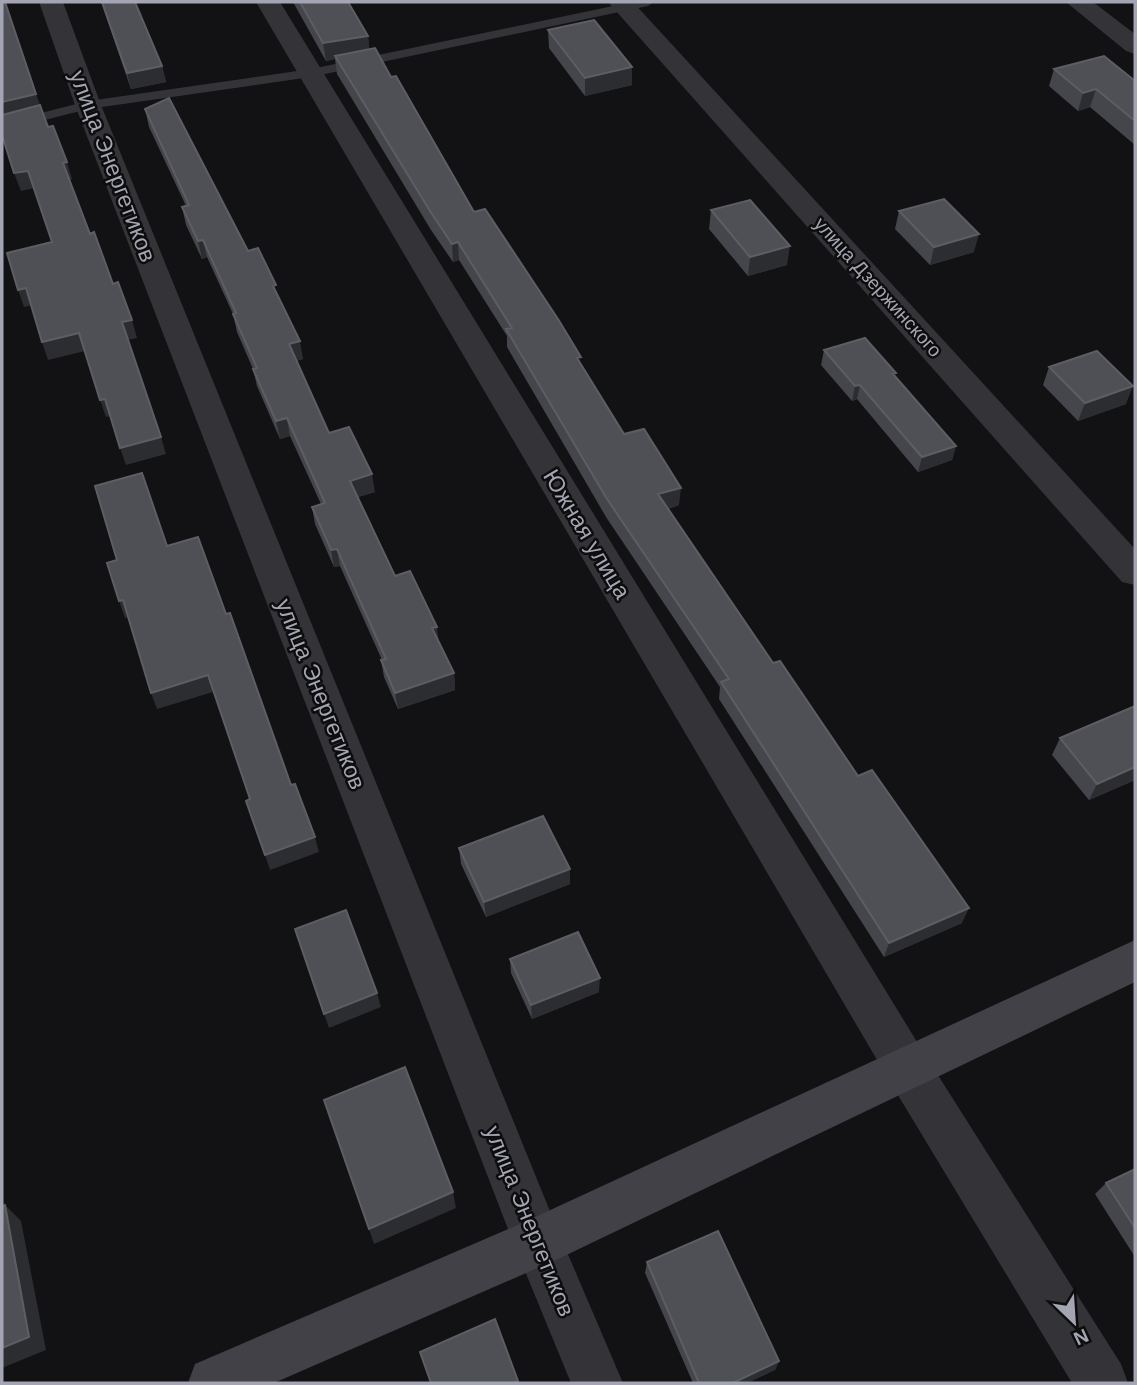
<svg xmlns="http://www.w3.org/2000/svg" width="1137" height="1385" font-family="Helvetica,sans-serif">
<rect width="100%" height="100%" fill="#121113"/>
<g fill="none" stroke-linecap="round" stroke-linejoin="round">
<path fill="#333338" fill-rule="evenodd" d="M 632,2 L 654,2 L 648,6 L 311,77 L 88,109 L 2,131 L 2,123 L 88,101 L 311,69 Z"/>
<path fill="#333338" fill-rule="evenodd" d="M 39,2 L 63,2 L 101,105 L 558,1231 L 623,1383 L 571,1383 L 513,1242 L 75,105 Z
M 256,2 L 280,2 L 922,1050 L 1121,1364 L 1128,1383 L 1072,1383 L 890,1082 Z
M 608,2 L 633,2 L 1135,549 L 1135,585 L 1122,582 Z
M 1066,2 L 1093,2 L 1135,34 L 1135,54 L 1126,51 Z"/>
<path fill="#414147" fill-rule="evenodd" d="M 1135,940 L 1135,982 L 556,1260 L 274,1383 L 188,1383 L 195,1364 L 520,1224 Z"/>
</g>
<path fill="#45464b" d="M 101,2 L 135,2 L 162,66 L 166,82 L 131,89 Z
M 293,2 L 348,2 L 368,36 L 369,49 L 391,77 L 474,212 L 581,365 L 624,434 L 679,505 L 668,509 L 773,663 L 858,776 L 962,923 L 884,957 L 719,699 L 720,687 L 606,517 L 507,347 L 507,336 L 459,260 L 453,262 L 431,230 L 337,74 L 335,59 L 326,61 Z
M 548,30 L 632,67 L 632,85 L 585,96 L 549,48 Z
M 1054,69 L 1135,81 L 1135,145 L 1090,107 L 1078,111 L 1049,86 Z
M 145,109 L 248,251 L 279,298 L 303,359 L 296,361 L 329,433 L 375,492 L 358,497 L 395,576 L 438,642 L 454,673 L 455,690 L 398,709 L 384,677 L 381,660 L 382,660 L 340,566 L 334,567 L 315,524 L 312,507 L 321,504 L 290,436 L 280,439 L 257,386 L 253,369 L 237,332 L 233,314 L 207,257 L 202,259 L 186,225 L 182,207 L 186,206 L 149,127 Z
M 711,210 L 787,265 L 748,276 L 709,229 Z
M 899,211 L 974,252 L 930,265 L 895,229 Z
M 824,350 L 895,377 L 956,446 L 952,460 L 918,472 L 857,399 L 852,401 L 821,365 Z
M 1049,367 L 1126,404 L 1078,421 L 1043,385 Z
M 1060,738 L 1135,780 L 1089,800 L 1052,755 Z
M 459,848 L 570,869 L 570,884 L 486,917 L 461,864 Z
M 510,959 L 599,992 L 532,1019 L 511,973 Z
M 1135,1169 L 1135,1257 L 1095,1194 L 1106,1183 Z
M 647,1262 L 779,1361 L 775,1370 L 747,1383 L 693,1383 L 645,1273 Z"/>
<path fill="#2c2d30" d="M 368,36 L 370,54 L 335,56 L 335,59 L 326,61 L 323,43 Z
M 162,66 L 166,82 L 131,89 L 127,73 Z
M 632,67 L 632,85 L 585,96 L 585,78 Z
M 1096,89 L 1090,107 L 1078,111 L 1083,93 Z
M 36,94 L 42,110 L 2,120 L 2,102 Z
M 67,162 L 72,179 L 69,180 L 63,163 Z
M 28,171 L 34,188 L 21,191 L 14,173 Z
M 979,234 L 974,252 L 930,265 L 934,247 Z
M 203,240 L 207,257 L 202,259 L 198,241 Z
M 458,242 L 459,260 L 453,262 L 452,244 Z
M 790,246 L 787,265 L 748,276 L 750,257 Z
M 26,288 L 33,305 L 24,307 L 18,290 Z
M 132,320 L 137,338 L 128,340 L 122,322 Z
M 79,333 L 85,351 L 48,360 L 42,342 Z
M 300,341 L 303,359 L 292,362 L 289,344 Z
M 860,385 L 857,399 L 852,401 L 855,386 Z
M 1133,386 L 1126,404 L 1078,421 L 1085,403 Z
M 105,399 L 111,416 L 106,417 L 100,400 Z
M 287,418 L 290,436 L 280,439 L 276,421 Z
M 161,437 L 166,454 L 126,465 L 120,448 Z
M 956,446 L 952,460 L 918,472 L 922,457 Z
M 372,474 L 375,492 L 353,498 L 350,481 Z
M 681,488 L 679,505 L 657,512 L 658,494 Z
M 337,549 L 340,566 L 334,567 L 331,550 Z
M 123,600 L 129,617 L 125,618 L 119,601 Z
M 437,627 L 439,644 L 432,628 Z
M 454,673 L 455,690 L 398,709 L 395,693 Z
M 208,675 L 213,692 L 157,709 L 151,693 Z
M 1135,767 L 1135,780 L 1089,800 L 1097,784 Z
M 315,837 L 319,852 L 270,870 L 265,855 Z
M 570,869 L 570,884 L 486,917 L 484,902 Z
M 969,908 L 962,923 L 884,957 L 889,943 Z
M 600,978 L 599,992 L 532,1019 L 531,1005 Z
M 377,993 L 381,1007 L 329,1028 L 324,1014 Z
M 453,1192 L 456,1208 L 374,1244 L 369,1229 Z
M 5,1205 L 21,1221 L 46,1350 L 2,1368 Z
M 779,1361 L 775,1370 L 747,1383 L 733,1383 Z"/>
<path fill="#4f5056" stroke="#5d5e64" stroke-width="2" d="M 2,2 L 5,2 L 36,94 L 2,102 Z
M 102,2 L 135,2 L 162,66 L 127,73 Z
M 300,2 L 348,2 L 368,36 L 323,43 Z
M 594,20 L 632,67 L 585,78 L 548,30 Z
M 375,48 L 391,77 L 396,76 L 474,212 L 485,209 L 558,319 L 581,357 L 577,358 L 624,434 L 644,429 L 681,488 L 658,494 L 773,663 L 780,661 L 858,776 L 872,770 L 969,908 L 889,943 L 721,682 L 729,679 L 607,499 L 506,329 L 512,328 L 458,242 L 452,244 L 430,211 L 335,56 Z
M 1104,56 L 1135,81 L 1135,121 L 1096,89 L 1083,93 L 1054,69 Z
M 169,98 L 248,251 L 258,248 L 276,285 L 273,286 L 300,341 L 289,344 L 329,433 L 349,427 L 372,474 L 350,481 L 395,576 L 410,571 L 437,627 L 432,628 L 454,673 L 395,693 L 381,660 L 386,659 L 337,549 L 331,550 L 312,507 L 325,503 L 287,418 L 276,421 L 253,369 L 257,368 L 233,314 L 236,313 L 203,240 L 198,241 L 182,207 L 189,205 L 145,109 Z
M 40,105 L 48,127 L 53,126 L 67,162 L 63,163 L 90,234 L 94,232 L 113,284 L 118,282 L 132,320 L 122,322 L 161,437 L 120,448 L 105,399 L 100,400 L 79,333 L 42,342 L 26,288 L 18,290 L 7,253 L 52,242 L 28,171 L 14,173 L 2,135 L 2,115 Z
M 944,199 L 979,234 L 934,247 L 899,211 Z
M 750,200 L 790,246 L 750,257 L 711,210 Z
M 865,338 L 896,373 L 893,374 L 956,446 L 922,457 L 860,385 L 855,386 L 824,350 Z
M 1097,351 L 1133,386 L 1085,403 L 1049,367 Z
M 142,473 L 167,546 L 198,537 L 226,614 L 230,613 L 291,785 L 295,784 L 315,837 L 265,855 L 246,801 L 250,799 L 208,675 L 151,693 L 123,600 L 119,601 L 107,563 L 117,560 L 95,486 Z
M 1135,706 L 1135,767 L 1097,784 L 1060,738 Z
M 543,816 L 570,869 L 484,902 L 459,848 Z
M 346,910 L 377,993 L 324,1014 L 295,929 Z
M 578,932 L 600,978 L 531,1005 L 510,959 Z
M 405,1067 L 453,1192 L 369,1229 L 324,1100 Z
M 1135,1169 L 1135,1228 L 1106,1183 Z
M 5,1205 L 29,1337 L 2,1348 L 2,1206 Z
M 718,1231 L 779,1361 L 733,1383 L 699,1383 L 647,1262 Z
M 495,1319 L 518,1381 L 513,1383 L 431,1383 L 420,1352 Z"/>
<g text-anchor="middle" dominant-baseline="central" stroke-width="5" stroke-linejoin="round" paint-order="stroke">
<g font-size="19" fill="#a4a5b2" stroke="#0d0d0e">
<text transform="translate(878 287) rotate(48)">улица Дзержинского</text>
</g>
<g font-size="23" fill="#a4a5b2" stroke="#0d0d0e">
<text transform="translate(113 166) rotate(69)">улица Энергетиков</text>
<text transform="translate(587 534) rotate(59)">Южная улица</text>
<text transform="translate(321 694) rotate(68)">улица Энергетиков</text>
<text transform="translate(530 1221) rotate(68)">улица Энергетиков</text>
</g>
</g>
<rect width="1137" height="1385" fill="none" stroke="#a4a5b2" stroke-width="7"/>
<g transform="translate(1074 1322) rotate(155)" stroke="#0d0d0e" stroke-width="5" paint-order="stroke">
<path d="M0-5L12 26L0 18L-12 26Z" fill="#a4a5b2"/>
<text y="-10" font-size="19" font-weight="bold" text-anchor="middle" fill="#a4a5b2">N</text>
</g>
</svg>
